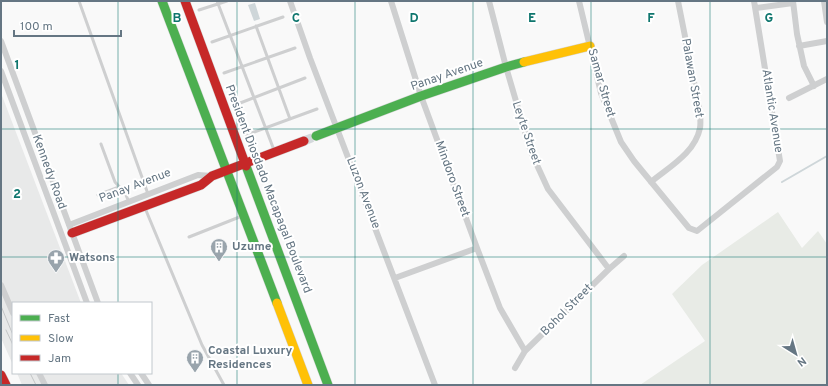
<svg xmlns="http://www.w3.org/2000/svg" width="828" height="386" font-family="Overpass,sans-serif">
<rect width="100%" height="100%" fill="#f9f9f9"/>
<path fill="#e8e9e9" d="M 1,93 L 81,303 L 13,303 L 13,365 L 1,338 Z
M 17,373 L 121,373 L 129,385 L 22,385 Z"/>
<path fill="#e8ebe6" d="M 778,212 L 802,248 L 818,231 L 827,244 L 827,385 L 640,385 L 705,341 L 672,294 L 702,265 Z"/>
<path fill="#ced6d9" d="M 255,3 L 260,19 L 254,21 L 248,5 Z"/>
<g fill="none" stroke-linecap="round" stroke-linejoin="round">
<path stroke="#ced6d9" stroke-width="2" d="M 782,182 L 827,156"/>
<path stroke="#d4d8dc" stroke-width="9" stroke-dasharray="9 4.5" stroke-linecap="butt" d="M 304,141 L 316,136"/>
<g stroke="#d5d6d7" stroke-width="10">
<path id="fast" d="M 162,1 L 277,303
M 316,136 L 421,96 L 506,67 L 524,62
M 246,166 L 328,385"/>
</g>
<g stroke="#d5d6d7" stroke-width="10">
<path id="slow" d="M 524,62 L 590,46
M 277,303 L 308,385"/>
</g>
<g stroke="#d5d6d7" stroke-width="10">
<path id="jam" d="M 185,1 L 246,166
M 72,233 L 201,185 L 212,176 L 304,141
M 1,375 L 6,385"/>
</g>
<path stroke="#cecfd0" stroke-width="3" d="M 79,1 L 148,194
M 217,1 L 274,150
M 199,10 L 227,1
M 256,26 L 290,119
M 212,42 L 283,17
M 224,73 L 295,48
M 235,105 L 305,78
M 246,135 L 317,109
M 101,144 L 115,182 L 125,193 L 129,202
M 98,195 L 119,187
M 145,208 L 202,345 L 224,385
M 189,237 L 242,216"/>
<path stroke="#cecfd0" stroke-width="6" d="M 290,1 L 310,58 L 435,385
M 391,1 L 421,96 L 477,248 L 500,308 L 525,351
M 489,1 L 506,67 L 531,152 L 548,189 L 609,269
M 579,1 L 601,93 L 621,142 L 634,161 L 689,228 L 697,231 L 777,167 L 780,161 L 754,1
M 793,1 L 797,34 L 804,66 L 814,86
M 824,1 L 827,22
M 756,8 L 793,3
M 1,41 L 98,303
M 799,46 L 827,41
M 1,71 L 87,303
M 789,98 L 827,79
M 651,182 C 669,167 695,153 700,128 C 701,123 700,117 700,112 L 678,1
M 69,225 L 198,175 L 212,176
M 395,278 L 477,248
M 1,285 L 13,313
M 515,368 L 525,351 L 609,269 L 624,256
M 39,373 L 45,385
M 130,373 L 138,385
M 141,373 L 149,385"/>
<use href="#fast" stroke="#4caf50" stroke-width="9"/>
<use href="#slow" stroke="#ffc107" stroke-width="9"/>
<use href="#jam" stroke="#c62828" stroke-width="9"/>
<path stroke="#c3c5c6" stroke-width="1" d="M 1,306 L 13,335
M 6,330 L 13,345
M 30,373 L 36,385"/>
</g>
<path fill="none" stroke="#0f766e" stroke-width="1" stroke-opacity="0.55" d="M 118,1 L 118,303M 237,1 L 237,385M 355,1 L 355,385M 473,1 L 473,385M 591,1 L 591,385M 710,1 L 710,385M 1,129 L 827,129M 1,257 L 827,257M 118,373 L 118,385"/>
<defs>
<g id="building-pin" transform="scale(0.9)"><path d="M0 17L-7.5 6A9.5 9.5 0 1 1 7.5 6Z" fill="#99a4ac" stroke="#fff"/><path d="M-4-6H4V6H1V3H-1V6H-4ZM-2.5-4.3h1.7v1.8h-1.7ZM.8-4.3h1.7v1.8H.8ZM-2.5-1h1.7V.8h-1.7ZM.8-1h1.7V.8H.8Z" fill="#fff"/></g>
<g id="pharmacy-pin" transform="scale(0.9)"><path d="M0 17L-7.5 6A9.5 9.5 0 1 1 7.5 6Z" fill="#99a4ac" stroke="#fff"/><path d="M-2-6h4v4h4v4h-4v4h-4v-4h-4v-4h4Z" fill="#fff"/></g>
</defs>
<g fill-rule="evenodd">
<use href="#building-pin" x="219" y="247"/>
<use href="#pharmacy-pin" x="56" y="258"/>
<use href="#building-pin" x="195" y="358"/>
</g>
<g text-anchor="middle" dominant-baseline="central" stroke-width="4" stroke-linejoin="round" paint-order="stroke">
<g font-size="12" fill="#657683" stroke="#fff">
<text transform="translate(447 75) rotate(-19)">Panay Avenue</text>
<text transform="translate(692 78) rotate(80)">Palawan Street</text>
<text transform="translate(601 83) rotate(74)">Samar Street</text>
<text transform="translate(772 111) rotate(81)">Atlantic Avenue</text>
<text transform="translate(526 133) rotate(71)">Leyte Street</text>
<text transform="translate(49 172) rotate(70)">Kennedy Road</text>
<text transform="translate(452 179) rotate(70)">Mindoro Street</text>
<text transform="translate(135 186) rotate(-21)">Panay Avenue</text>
<text transform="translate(268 189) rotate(69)">President Diosdado Macapagal Boulevard</text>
<text transform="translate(363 193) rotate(69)">Luzon Avenue</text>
<text transform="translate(567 310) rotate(-45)">Bohol Street</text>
</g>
<g font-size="12" font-weight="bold" fill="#657683" stroke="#fff" text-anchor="start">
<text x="232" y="247">Uzume</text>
<text x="69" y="258">Watsons</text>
<text x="208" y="351">Coastal Luxury<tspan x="208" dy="14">Residences</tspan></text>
</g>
</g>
<g font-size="13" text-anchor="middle" font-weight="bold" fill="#0f766e" stroke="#fff" stroke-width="4" stroke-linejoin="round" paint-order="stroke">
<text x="177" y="22">B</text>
<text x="296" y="22">C</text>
<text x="414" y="22">D</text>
<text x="532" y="22">E</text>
<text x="651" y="22">F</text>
<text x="769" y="22">G</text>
<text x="17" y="69">1</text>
<text x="17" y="198">2</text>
</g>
<rect width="828" height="386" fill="none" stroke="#657683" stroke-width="4"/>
<rect x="12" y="302" width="140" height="72" fill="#ffffff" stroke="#c1c8cd"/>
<rect x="20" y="315" width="20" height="6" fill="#4caf50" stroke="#c1c8cd"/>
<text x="48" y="322" font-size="12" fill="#657683">Fast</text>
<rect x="20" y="335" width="20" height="6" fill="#ffc107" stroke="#c1c8cd"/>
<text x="48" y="342" font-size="12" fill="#657683">Slow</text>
<rect x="20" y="355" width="20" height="6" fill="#c62828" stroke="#c1c8cd"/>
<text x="48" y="362" font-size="12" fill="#657683">Jam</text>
<g transform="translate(796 354) rotate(143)" stroke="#ffffff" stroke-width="3" paint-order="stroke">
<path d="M0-3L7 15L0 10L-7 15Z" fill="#657683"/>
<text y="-6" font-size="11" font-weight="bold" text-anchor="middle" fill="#657683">N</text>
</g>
<path d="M14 30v6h107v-6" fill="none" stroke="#657683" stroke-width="2"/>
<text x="20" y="30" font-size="12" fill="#657683" stroke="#ffffff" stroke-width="3" paint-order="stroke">100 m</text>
</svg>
